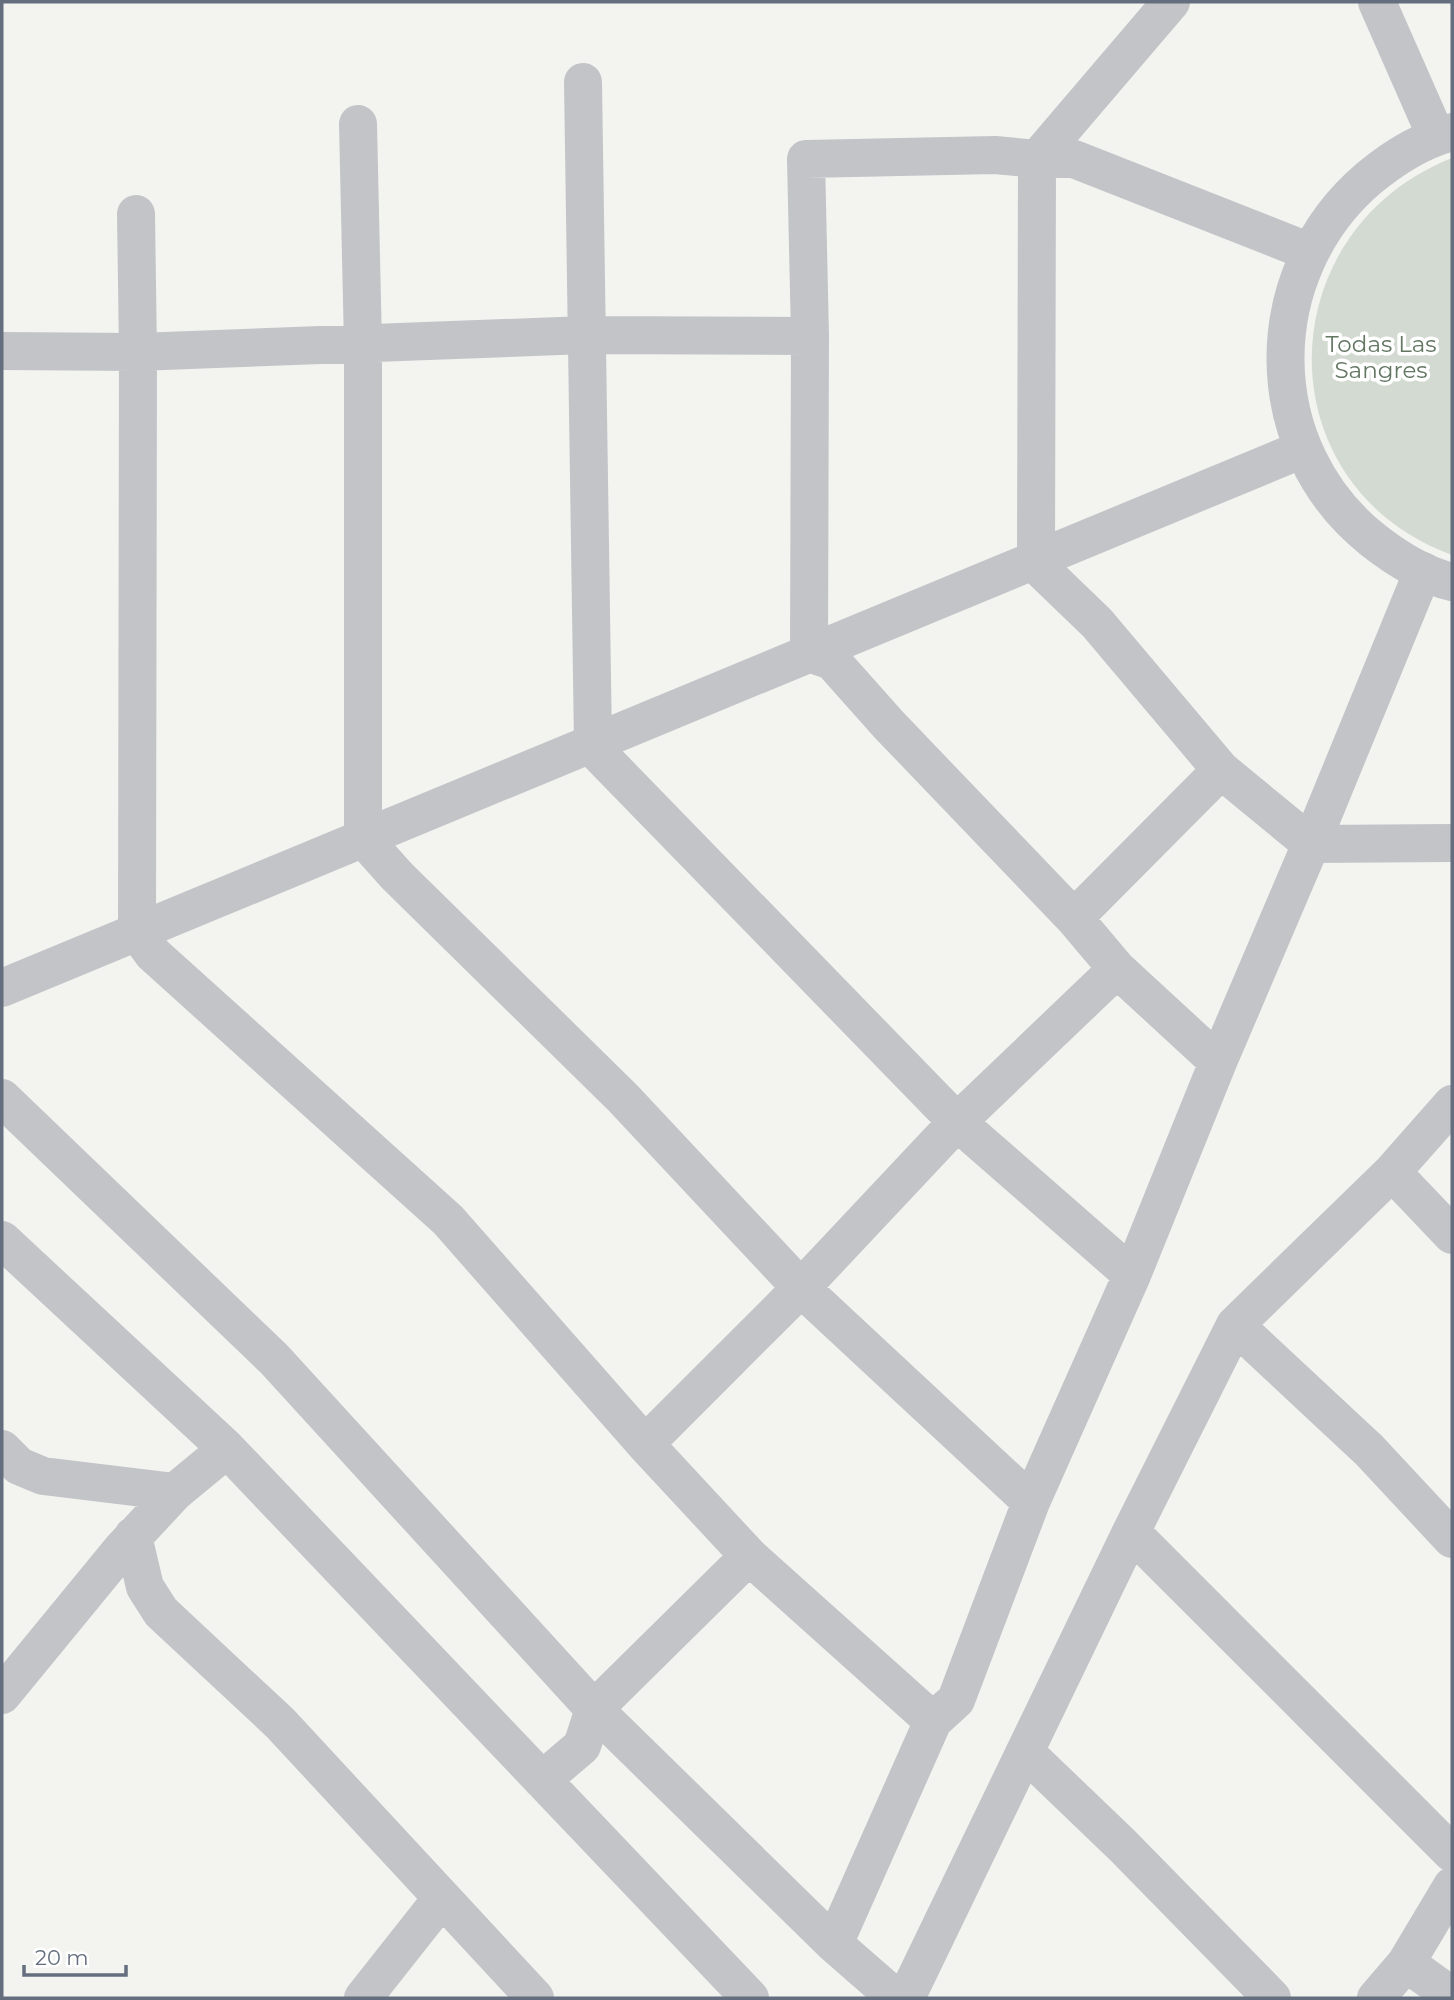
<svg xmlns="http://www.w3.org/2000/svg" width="1454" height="2000" font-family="Montserrat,sans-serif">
<rect width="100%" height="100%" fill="#f3f4f0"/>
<path fill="#d3dad1" d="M 1452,158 L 1452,555 C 1263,486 1267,231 1452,158 Z"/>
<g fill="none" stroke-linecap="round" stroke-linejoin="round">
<path stroke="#c2c4c8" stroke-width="38" d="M 1171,2 L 1037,159 L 1036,560 L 1043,571 L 1097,623 L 1221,770 L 1311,844 L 1452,843
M 1377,2 L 1436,136
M 583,82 L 593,743 L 598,753 L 957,1122 L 1132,1275
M 358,124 L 363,345 L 363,838 L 397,876 L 623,1098 L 801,1288 L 1031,1502
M 136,214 L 138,352 L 137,932 L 153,954 L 448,1220 L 645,1444 L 749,1556 L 933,1721
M 2,351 L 138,352 L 586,335 L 810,336
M 1074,918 L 1221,770
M 1218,1062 L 1117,969 L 1074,918 L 889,725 L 832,661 L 809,653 L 810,336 L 806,159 L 995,155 L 1037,159 L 1074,159 L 1310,252
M 2,1098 L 274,1359 L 594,1709 L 834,1944 L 896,1998
M 1392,1172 L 1452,1235
M 2,1240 L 227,1449 L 750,1998
M 1235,1325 L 1369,1450 L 1452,1539
M 645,1444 L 801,1288 L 957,1122 L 1117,969
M 2,1449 L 19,1466 L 43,1476 L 175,1492
M 1131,1532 L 1452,1853
M 133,1536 L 145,1587 L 161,1612 L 280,1723 L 535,1998
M 2,1695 L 121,1550 L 175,1492 L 227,1449
M 1025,1752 L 1122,1845 L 1272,1998
M 542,1780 L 582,1746 L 594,1709 L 749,1556
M 834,1944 L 933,1721 L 956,1700 L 1031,1502 L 1132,1275 L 1218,1062 L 1311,844 L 1423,571
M 1406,1963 L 1452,1996
M 363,1998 L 442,1898
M 906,1998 L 1131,1532 L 1235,1325 L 1392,1172 L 1452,1104
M 1376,1998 L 1406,1963 L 1452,1886"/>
<path stroke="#c2c4c8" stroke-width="38" d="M 1452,132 C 1422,140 1393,158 1369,178 C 1257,273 1257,448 1373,540 C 1397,559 1423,575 1452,582
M 2,988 L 1303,449"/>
</g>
<g text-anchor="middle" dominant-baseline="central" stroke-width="7" stroke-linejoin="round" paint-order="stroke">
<g font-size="23" fill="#637763" stroke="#fff">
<text x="1381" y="344">Todas Las<tspan x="1381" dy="26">Sangres</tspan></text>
</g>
</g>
<rect width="1454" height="2000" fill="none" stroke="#656e7f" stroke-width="7"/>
<path d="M24 1965v10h102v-10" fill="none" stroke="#656e7f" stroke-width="3.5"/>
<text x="35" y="1965" font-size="21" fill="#656e7f" stroke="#ffffff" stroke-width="5" paint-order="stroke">20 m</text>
</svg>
